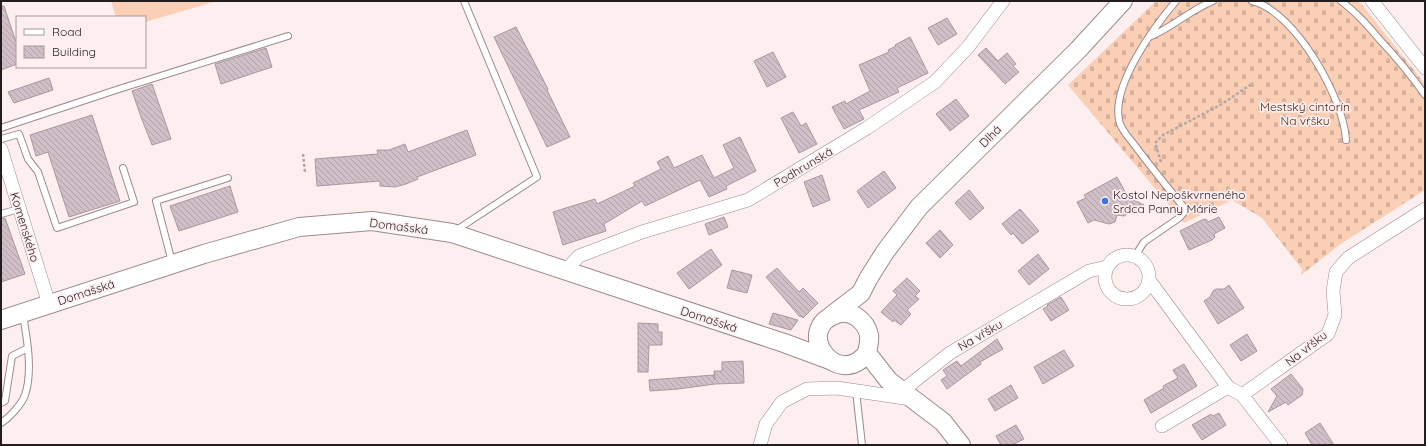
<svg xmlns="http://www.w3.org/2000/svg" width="1426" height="446" font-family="Quicksand,sans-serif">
<defs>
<pattern id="cemetery-stones" width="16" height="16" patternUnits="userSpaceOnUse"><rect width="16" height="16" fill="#fbcfb5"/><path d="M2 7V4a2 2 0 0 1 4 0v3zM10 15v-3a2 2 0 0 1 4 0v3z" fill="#d7b19b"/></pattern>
<pattern id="building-back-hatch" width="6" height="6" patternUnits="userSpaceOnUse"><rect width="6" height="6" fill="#d0bfc7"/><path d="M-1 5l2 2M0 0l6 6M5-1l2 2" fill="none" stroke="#b2a4aa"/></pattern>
</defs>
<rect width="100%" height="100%" fill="#fdeeef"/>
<path fill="#fbcfb5" d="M 111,1 L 217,1 L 145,22 L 145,17 L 116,17 Z"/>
<path fill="url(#cemetery-stones)" d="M 1156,1 L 1359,1 L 1425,84 L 1425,190 L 1342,243 L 1301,275 L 1302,269 L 1262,218 L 1232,200 L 1184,223 L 1068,85 Z"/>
<path fill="url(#building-back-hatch)" stroke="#a898a0" d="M 1,6 L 4,6 L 17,45 L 17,64 L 1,70 Z
M 947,18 L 957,34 L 938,45 L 928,28 Z
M 516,27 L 548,89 L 547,90 L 570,137 L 547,147 L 494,37 Z
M 910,37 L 928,73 L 897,88 L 899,92 L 859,110 L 864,119 L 844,129 L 832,107 L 845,101 L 846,104 L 870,91 L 859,65 L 889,52 L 888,50 L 896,46 L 895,45 Z
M 266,48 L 272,67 L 221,84 L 215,64 Z
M 986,48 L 998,61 L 1007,53 L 1016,64 L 1013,66 L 1019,72 L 1005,84 L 978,55 Z
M 773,52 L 786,77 L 767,87 L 754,61 Z
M 49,78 L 53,90 L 14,103 L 8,92 Z
M 152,84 L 171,139 L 152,145 L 141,117 L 132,91 Z
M 956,99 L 969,116 L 950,131 L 936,114 Z
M 793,112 L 801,126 L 806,123 L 817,144 L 799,153 L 781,118 Z
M 92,115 L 120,201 L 69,217 L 48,152 L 36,156 L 30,135 Z
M 467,130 L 476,155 L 417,177 L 418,179 L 406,184 L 395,187 L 380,186 L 380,181 L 317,186 L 315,159 L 378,154 L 377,150 L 389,150 L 405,144 L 408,152 Z
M 740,137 L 756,171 L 726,186 L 727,189 L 709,197 L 700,180 L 645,206 L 642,201 L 604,224 L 606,231 L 563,245 L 553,212 L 595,199 L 597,204 L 635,186 L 633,183 L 661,169 L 657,162 L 668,156 L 674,168 L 702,155 L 714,178 L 734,168 L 723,145 Z
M 884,171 L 896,188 L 868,208 L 857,191 Z
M 822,175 L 830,200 L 813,207 L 804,182 Z
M 1117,177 L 1128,197 L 1144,205 L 1124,216 L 1117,215 L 1115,222 L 1109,224 L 1094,220 L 1088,223 L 1077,202 L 1086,198 L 1084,195 Z
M 230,186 L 238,212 L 179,231 L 170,206 Z
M 969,190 L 984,208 L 970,220 L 955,203 Z
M 1020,209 L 1039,231 L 1022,244 L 1013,233 L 1011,235 L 1002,224 Z
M 724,217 L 728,227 L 709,235 L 705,224 Z
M 1219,217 L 1225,228 L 1214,234 L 1215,237 L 1212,240 L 1189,250 L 1180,231 L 1202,220 L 1206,219 L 1208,222 Z
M 1,218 L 5,218 L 25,274 L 1,282 Z
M 940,230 L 953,245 L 940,258 L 926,243 Z
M 711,249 L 722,265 L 689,289 L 677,273 Z
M 1038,254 L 1049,269 L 1029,285 L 1018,271 Z
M 777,268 L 799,292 L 803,288 L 818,303 L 803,318 L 801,316 L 800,317 L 766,277 Z
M 732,270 L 752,275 L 747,293 L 727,288 Z
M 907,278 L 920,291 L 915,296 L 919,299 L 907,310 L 911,314 L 901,325 L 894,320 L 893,322 L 881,312 L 897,295 L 893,291 Z
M 1229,285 L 1244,308 L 1218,324 L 1204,301 L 1210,297 L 1213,291 L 1216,289 L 1224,289 Z
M 1061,297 L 1069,310 L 1051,321 L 1043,309 L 1048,306 L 1047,305 Z
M 773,313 L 798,320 L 791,330 L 769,324 Z
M 638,323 L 658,324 L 658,332 L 662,332 L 662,345 L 649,345 L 648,372 L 638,372 Z
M 1247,334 L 1257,351 L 1241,361 L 1230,345 Z
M 997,339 L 1003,349 L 980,362 L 981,364 L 947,389 L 941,380 L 947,376 L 943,370 L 957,361 L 961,366 Z
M 1064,350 L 1074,366 L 1043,384 L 1034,367 Z
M 743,361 L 744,383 L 715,384 L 678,389 L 650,391 L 649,380 L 714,375 L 715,380 L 714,371 L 722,371 L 722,362 Z
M 1184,364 L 1197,386 L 1151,413 L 1144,400 L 1164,388 L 1163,386 L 1178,378 L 1173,370 Z
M 1291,374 L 1303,389 L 1302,395 L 1288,405 L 1286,402 L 1268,412 L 1277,396 L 1271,389 Z
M 1011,385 L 1018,398 L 995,411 L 988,399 Z
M 1219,413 L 1226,425 L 1202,440 L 1192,425 L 1211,414 L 1213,416 Z
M 1320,423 L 1334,445 L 1312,445 L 1305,433 Z
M 1016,425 L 1024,439 L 1012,445 L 1001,445 L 996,436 Z"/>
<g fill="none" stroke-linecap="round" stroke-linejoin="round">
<g stroke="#9c8b8d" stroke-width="8">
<path id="lane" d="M 1252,1 C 1295,11 1344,99 1346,140
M 1341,1 C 1356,12 1368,26 1380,40 C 1396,57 1411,75 1425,95
M 1149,37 C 1172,28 1190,10 1213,1
M 1,128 L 119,89 L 288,36
M 1,139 L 19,134 L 28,159 L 38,172 L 57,228 L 134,202 L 123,168
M 1,214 L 19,209
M 455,231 L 537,177 L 464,1
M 1135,256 L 1144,242 L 1179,218 L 1186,210 C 1168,188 1150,166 1133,143 C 1128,137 1120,128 1119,120 C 1112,84 1154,27 1176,1
M 172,262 L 156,201 L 228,178
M 856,391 L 862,445
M 1,403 L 5,401 L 12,356 L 28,348
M 1,423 C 9,418 22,404 25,395 C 33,372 27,338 23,315"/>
</g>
<g stroke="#9c8b8d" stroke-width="14">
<path id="street" d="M 1372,1 L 1425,68
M 1,149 L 49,304
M1105 277a22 22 0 1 1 44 0a22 22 0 1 1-44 0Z
M 565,271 L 579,256 L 642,232 L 748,200 L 867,128 L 935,82 L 968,47 L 1003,1
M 1149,280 L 1228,387 L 1242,395 L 1281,445
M 902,391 L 950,353 L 1089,271 L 1107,267
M 1242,395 L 1328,334 L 1335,315 L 1333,291 L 1336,272 L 1348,258 L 1425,209
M 1162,426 L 1228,387
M 760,445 L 766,424 L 782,402 L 807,389 L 837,388 L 911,399"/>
</g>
<g stroke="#9c8b8d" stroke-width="20">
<path id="secondary" d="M 831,316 L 861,293 L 868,279 L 885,252 L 919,207 L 1078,50 L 1123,1
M 1,320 L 204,254 L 299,227 L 372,221 L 452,233 L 784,343 L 830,360
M 867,353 C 837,391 792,329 837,314 C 851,309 866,321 869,335 C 870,341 868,347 867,353 L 889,381 L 943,422 L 961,445"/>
</g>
<path stroke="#b3a7a8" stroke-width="2.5" stroke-dasharray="3 2" stroke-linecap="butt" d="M 303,154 L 305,172
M 1161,162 L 1155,143 L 1163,135 L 1222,104 L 1250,85"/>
<use href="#lane" stroke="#fff" stroke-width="6"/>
<use href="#street" stroke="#fff" stroke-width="13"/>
<use href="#secondary" stroke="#fff" stroke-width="18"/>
</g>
<circle fill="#3b73e3" stroke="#fdeeef" stroke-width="1.5" cx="1105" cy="201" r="4"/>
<g text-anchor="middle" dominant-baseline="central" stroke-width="3.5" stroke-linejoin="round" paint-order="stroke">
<g font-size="12" fill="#4e2910" stroke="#fdeeef">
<text x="1305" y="106">Mestský cintorín<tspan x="1305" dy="14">Na vŕšku</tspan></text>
</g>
<g font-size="12" fill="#241d1e" stroke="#fdeeef">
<text transform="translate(990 136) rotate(-45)">Dlhá</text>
<text transform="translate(803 167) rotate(-31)">Podhrunská</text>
<text transform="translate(399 226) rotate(7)">Domašská</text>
<text transform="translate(25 227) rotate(73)">Komenského</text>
<text transform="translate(86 292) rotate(-18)">Domašská</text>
<text transform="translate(709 319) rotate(18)">Domašská</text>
<text transform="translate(980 335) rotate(-30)">Na vŕšku</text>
<text transform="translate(1306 348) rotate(-38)">Na vŕšku</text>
</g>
<g font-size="12" fill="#241d1e" stroke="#fdeeef" text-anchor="start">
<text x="1113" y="194">Kostol Nepoškvrneného<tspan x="1113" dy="14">Srdca Panny Márie</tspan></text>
</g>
</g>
<rect width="1426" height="446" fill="none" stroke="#241d1e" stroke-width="4"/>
<rect x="16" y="16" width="130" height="52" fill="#fdeeef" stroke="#a69a9b"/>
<rect x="24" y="29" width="20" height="6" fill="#ffffff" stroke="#a69a9b"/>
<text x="52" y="36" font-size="12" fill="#241d1e">Road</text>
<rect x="24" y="46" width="20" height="12" fill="url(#building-back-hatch)" stroke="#a69a9b"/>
<text x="52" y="56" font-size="12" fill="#241d1e">Building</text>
</svg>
